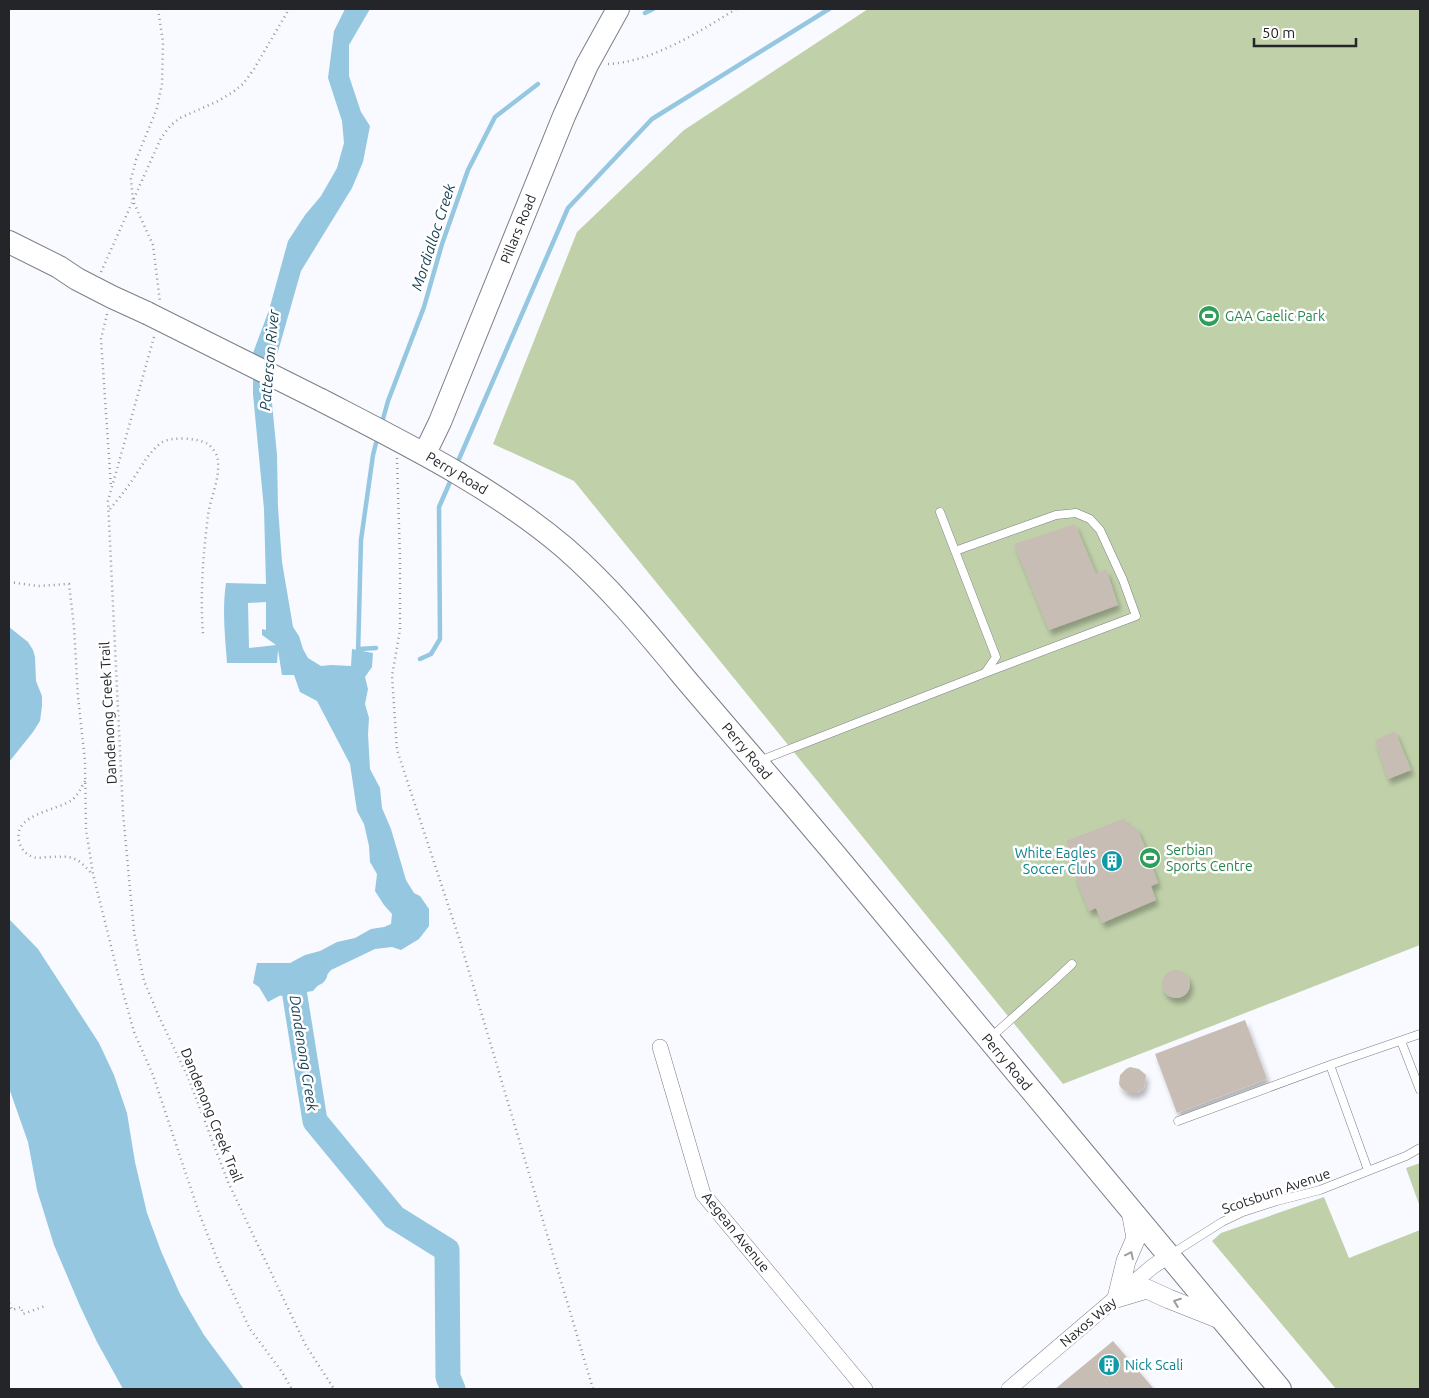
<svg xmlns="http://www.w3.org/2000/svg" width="1429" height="1398" font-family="Ubuntu,sans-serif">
<defs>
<filter id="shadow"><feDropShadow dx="3" dy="5.5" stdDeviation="2.5" flood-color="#0004"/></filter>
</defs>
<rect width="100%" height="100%" fill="#f8faff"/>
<path fill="#c0d1aa" d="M 868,9 L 1420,9 L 1420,945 L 1063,1084 L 574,481 L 493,444 L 577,232 L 684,130 Z
M 1420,1163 L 1420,1207 L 1406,1168 Z
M 1324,1197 L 1349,1258 L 1420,1230 L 1420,1389 L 1336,1389 L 1212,1241 L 1221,1233 Z"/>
<path fill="#95c7e1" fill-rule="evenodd" d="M 345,9 L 370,9 L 349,45 L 349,76 L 361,112 L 370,126 L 363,162 L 352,188 L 301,271 L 275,362 L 271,393 L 277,455 L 278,507 L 282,562 L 293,627 L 299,636 L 303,649 L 308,658 L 321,666 L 331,665 L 351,666 L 352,649 L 373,653 L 372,667 L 365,677 L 368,689 L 365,704 L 369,718 L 368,734 L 370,769 L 380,788 L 382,808 L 391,829 L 406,880 L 414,893 L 420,896 L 429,909 L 429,926 L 419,939 L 401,950 L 392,947 L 375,949 L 331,970 L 313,991 L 279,996 L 268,1002 L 259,987 L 253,983 L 257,963 L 290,963 L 305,955 L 320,951 L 337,942 L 355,938 L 371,929 L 384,927 L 391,924 L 392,914 L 384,905 L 375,891 L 377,874 L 370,862 L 369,846 L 364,824 L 357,811 L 350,764 L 317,701 L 300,692 L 294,675 L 282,675 L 278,650 L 277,663 L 227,663 C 225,636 222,610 226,583 L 266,584 L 264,509 L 253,394 L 253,353 L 269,310 L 288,241 L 305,215 L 321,196 L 337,168 L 344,143 L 342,121 L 328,78 L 334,31 ZM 266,602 L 266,630 L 262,629 L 262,635 L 276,645 L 249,648 L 248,603 Z
M 9,627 L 28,642 L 33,650 L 35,657 L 36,681 L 42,696 L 42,706 L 40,721 L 33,732 L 9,762 Z
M 9,919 L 38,949 L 99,1043 L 114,1075 L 127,1113 L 135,1162 L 147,1213 L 161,1251 L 180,1294 L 204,1335 L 244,1389 L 123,1389 L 97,1342 L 80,1306 L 54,1245 L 37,1190 L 28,1142 L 9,1088 Z"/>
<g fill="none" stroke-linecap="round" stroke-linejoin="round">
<path stroke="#95c7e1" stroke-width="4.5" d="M 645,13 L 653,9
M 383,419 L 388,401 L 424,307 L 442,244 L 468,170 L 495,117 L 538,84
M 459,459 L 568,208 L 652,119 L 829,9
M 359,649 L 376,648
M 358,654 L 361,540 L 373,455 L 376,443
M 420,659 L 431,654 L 440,639 L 439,507 L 450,482"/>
<path stroke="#95c7e1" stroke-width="25" d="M 315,973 L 293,984 L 315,1121 L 394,1217 L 447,1250 L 448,1377 L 453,1389"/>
</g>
<path fill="#c8bdb5" filter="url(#shadow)" d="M 1075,524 L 1096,574 L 1106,569 L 1118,605 L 1049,630 L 1014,544 Z
M 1395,731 L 1411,770 L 1388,779 L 1375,740 Z
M 1125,818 L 1127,825 L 1137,828 L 1146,850 L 1158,883 L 1151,886 L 1156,900 L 1102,923 L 1096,908 L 1089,911 L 1075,875 L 1079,873 L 1066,841 Z
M1162 984a14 14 0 1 1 28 0a14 14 0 1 1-28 0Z
M 1245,1020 L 1267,1079 L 1177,1113 L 1155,1054 Z
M 1130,1067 L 1139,1069 L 1146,1075 L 1144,1088 L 1137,1093 L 1128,1093 L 1121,1088 L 1119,1084 L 1120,1075 L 1126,1069 Z
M 1113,1341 L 1154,1389 L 1055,1389 Z"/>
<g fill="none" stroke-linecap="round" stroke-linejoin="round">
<g stroke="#7b7f89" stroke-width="9">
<path id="service" d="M 955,551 L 1056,515 L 1076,513 L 1090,519 L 1100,530 L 1123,580 L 1136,616 L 985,673
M 759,761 L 985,673 L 996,657 L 940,512
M 990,1038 L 1055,980 L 1072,964
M 1401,1041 L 1420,1090
M 1330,1065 L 1368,1170
M 1178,1121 L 1330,1065 L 1420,1034
M 1170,1255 L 1222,1222 L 1243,1212 L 1277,1201 L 1320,1190 L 1406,1156 L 1420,1148"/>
</g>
<g stroke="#7b7f89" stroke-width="16">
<path id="minor" d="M 660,1047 L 703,1194 L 865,1389
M 1009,1389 L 1152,1267 L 1168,1256"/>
</g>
<g stroke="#7b7f89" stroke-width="20">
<path id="tertiary" d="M 1117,1298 L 1147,1289 L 1169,1299 L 1222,1320
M 1117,1298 L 1126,1261 L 1136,1238 L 1131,1211"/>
</g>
<g stroke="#7b7f89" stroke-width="24">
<path id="secondary" d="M 9,242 L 59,267 L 77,279 L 112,297 L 147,313
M 321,400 C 406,444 492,486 565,548 C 611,588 649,635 688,682 C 736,738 785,795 833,852 C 982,1031 1131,1210 1280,1389
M 425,453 L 440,422 L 564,116 L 587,65 L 618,9"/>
</g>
<path stroke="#95979b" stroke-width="2.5" stroke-dasharray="1 4" stroke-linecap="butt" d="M 158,9 L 163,42 L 162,84 L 157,108 L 136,160 L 131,179 L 133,201 L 153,245 L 160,302
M 608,64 C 652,62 699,32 736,9
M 101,272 L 161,138 L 171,125 L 180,118 L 218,101 L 233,92 L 243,84 L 254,69 L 289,9
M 107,314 L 101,339 L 111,487
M 154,337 L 108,501 L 123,813 L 134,932 L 144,981 L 160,1019 L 188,1077 L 228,1182 L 305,1344 L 334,1389
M 397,458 L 400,560 L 400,630 L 392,676 L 397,750 L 460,941 L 593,1389
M 110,509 C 118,499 126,490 133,479 C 142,466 148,453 161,443 C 170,436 198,438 208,444 C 211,446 216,453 217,456 C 222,476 210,497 208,516 C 203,555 200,595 203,634
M 9,582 L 38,586 L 69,584 L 74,627 L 78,697 L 85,761 L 86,829 L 93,874 L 118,974 L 134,1032 L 153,1075 L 199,1213 L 220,1266 L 250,1329 L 282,1372 L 292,1389
M 85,781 C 81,788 78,795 72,800 C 56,811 13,814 19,841 C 21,849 26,855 34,857 C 38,859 44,857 49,857 C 73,856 76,856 92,874
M 9,1303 L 12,1310 L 21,1307 L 23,1314 L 45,1306"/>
<use href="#service" stroke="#fff" stroke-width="8"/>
<use href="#minor" stroke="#fff" stroke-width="15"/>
<use href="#tertiary" stroke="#fff" stroke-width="19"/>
<use href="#secondary" stroke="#fff" stroke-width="22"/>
<g stroke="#7b7f89" stroke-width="24" stroke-linecap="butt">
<path id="secondary-bridge" d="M 147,313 L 321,400"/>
</g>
<use href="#secondary-bridge" stroke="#fff" stroke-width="22"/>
</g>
<defs><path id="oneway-chevron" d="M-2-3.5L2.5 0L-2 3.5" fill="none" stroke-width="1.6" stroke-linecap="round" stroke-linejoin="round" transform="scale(1.25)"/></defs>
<g stroke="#9c9d9f">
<use href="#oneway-chevron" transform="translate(1130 1255) rotate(-64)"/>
<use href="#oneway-chevron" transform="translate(1177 1302) rotate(-159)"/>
</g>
<defs>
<g id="stadium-disc" transform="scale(1.125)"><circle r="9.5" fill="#2e9e5b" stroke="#fff"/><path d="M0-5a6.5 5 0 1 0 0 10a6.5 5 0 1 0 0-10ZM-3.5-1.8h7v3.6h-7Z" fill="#fff"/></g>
<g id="building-disc" transform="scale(1.125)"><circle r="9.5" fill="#0f9aa8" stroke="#fff"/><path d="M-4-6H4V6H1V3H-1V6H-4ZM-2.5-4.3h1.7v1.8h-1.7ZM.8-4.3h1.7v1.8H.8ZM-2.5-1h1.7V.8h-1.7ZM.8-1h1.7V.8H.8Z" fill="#fff"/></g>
</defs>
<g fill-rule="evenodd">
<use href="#stadium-disc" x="1209" y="316"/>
<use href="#stadium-disc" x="1150" y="858"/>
<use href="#building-disc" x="1112" y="861"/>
<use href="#building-disc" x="1109" y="1365"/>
</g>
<g text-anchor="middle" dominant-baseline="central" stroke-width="5" stroke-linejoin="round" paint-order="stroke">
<g font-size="14" fill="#232529" stroke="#fff">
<text transform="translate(518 229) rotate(-68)">Pillars Road</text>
<text transform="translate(457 473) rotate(31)">Perry Road</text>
<text transform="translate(108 713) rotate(-93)">Dandenong Creek Trail</text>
<text transform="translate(747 751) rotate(50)">Perry Road</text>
<text transform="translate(1007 1062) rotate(50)">Perry Road</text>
<text transform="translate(212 1115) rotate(68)">Dandenong Creek Trail</text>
<text transform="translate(1276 1191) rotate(-19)">Scotsburn Avenue</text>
<text transform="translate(736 1232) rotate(51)">Aegean Avenue</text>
<text transform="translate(1088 1322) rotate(-40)">Naxos Way</text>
</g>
<g font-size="14" fill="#27864d" stroke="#fff" text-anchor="start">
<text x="1225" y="316">GAA Gaelic Park</text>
<text x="1166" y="850">Serbian<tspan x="1166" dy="16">Sports Centre</tspan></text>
</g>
<g font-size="14" fill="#0d838f" stroke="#fff" text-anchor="end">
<text x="1096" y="853">White Eagles<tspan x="1096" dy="16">Soccer Club</tspan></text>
<text x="1125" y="1365" text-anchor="start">Nick Scali</text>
</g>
<g font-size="15" font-style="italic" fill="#153e51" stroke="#fff">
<text transform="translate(433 237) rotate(-72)">Mordialloc Creek</text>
<text transform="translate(269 360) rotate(-85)">Patterson River</text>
<text transform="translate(304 1053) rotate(81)">Dandenong Creek</text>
</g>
</g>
<rect width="1429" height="1398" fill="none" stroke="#232529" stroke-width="20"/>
<path d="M1254 38v8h102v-8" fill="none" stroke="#232529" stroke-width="2.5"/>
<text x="1262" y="38" font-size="15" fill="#232529" stroke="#ffffff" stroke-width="4" paint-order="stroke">50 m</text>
</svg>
